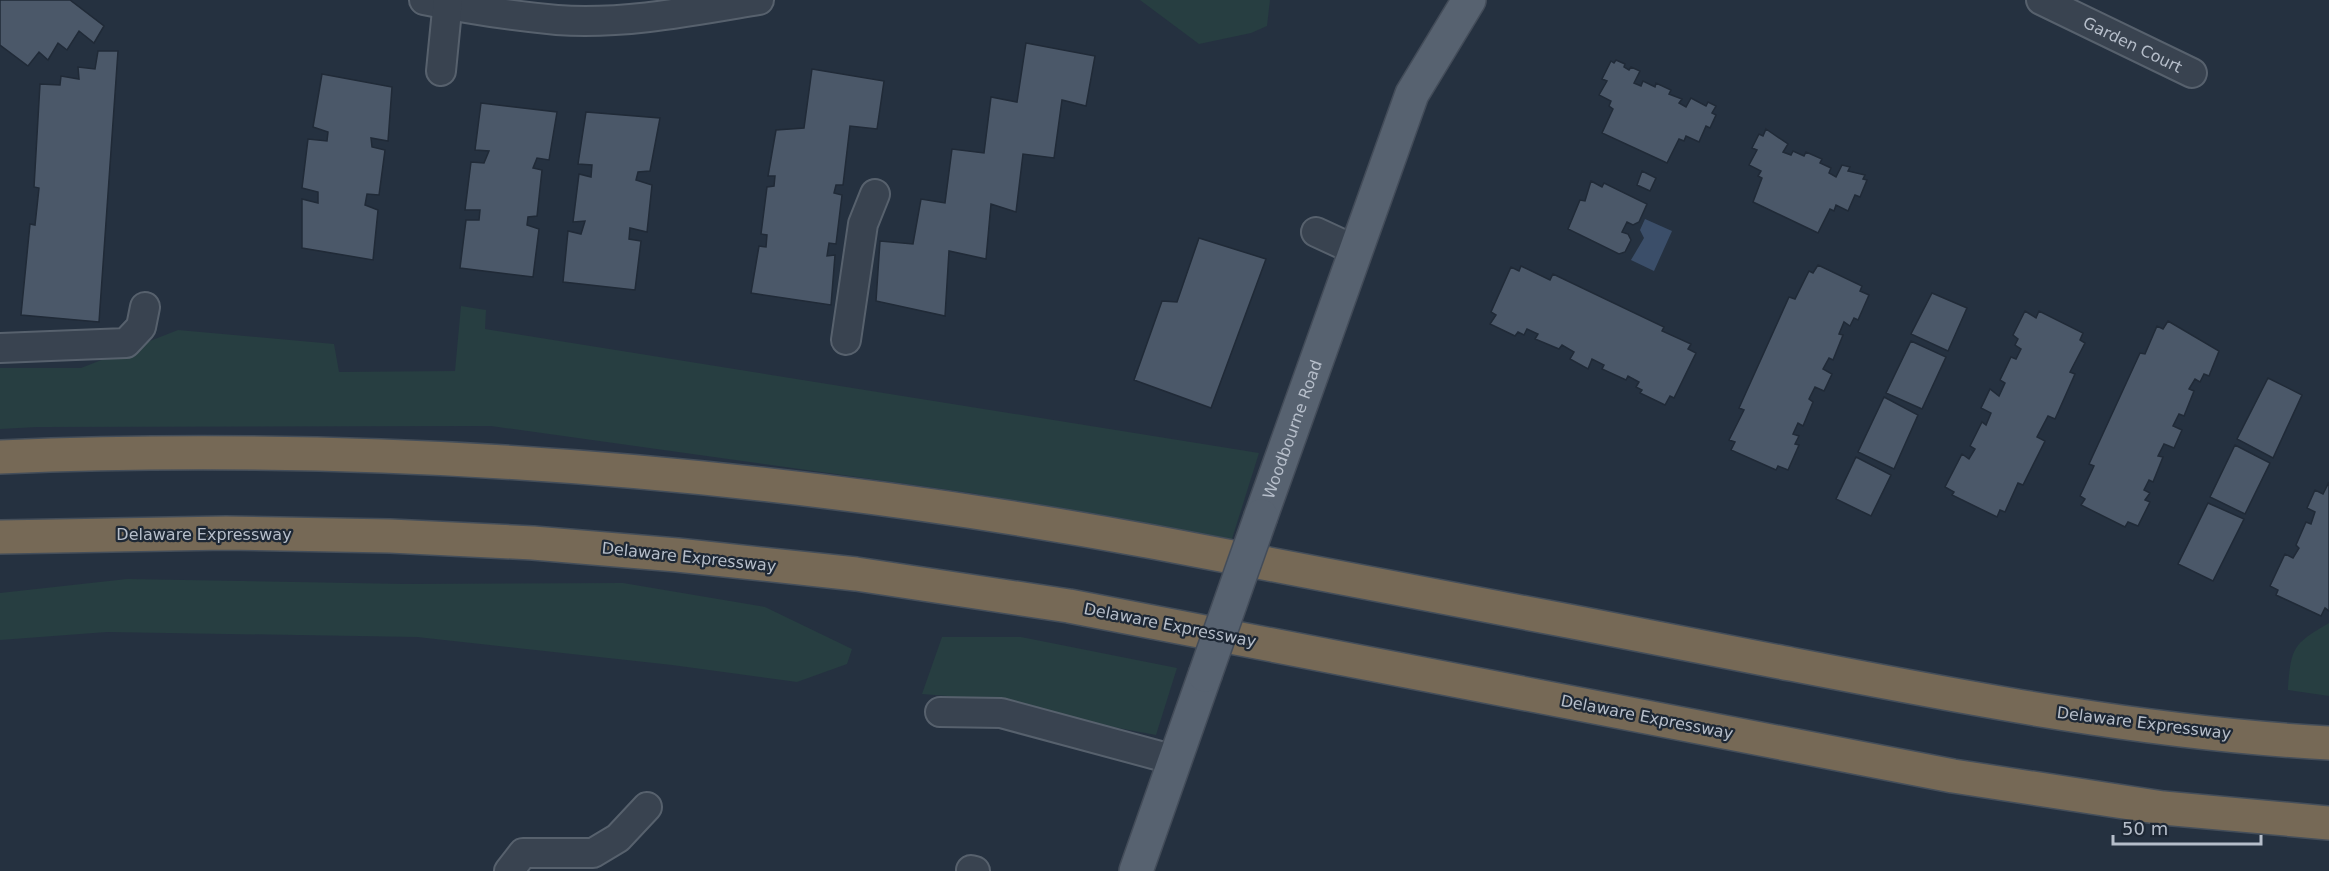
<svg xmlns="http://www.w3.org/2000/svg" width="2329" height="871" font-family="'DejaVu Sans',sans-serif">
<rect width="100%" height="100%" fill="#253140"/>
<path fill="#273e41" d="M 1140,0 L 1270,0 L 1267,26 L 1251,33 L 1199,44 Z
M 461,306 L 486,310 L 485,329 L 1259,453 L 1231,542 L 971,493 L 491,426 L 37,427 L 0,429 L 0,368 L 81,368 L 178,330 L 334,344 L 339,372 L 455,371 Z
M 127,579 L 405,584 L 623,583 L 765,607 L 852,649 L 847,664 L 797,682 L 672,665 L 417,637 L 107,632 L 0,640 L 0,593 Z
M 2329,623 L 2329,696 L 2288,690 C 2291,647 2293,644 2329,623 Z
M 942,637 L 1021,637 L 1177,668 L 1156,735 L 947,696 L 922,694 Z"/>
<path fill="#3b4e69" d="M 1645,219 L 1672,231 L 1654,271 L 1631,260 L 1644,238 L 1640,230 Z"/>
<path fill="#4b5869" stroke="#202a37" stroke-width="1.5" d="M 0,0 L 70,0 L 104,26 L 94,43 L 79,31 L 67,50 L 58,43 L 48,60 L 39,52 L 28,66 L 0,45 Z
M 1026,43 L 1095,56 L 1086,106 L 1062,100 L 1054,158 L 1023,154 L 1016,212 L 991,204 L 986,259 L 949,251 L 945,316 L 876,301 L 880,241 L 913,244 L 921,199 L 945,203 L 952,149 L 984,153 L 991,97 L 1017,102 Z
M 98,51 L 118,51 L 99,322 L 21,315 L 30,224 L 35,225 L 39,188 L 34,187 L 40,84 L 60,85 L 61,76 L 79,79 L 78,67 L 95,69 Z
M 1616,60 L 1625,64 L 1624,67 L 1629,70 L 1631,67 L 1640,71 L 1634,83 L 1641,86 L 1643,81 L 1655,87 L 1656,83 L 1671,90 L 1669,94 L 1682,99 L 1679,103 L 1686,107 L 1691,98 L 1706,106 L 1708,102 L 1716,106 L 1712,113 L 1716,115 L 1710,128 L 1706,126 L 1699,142 L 1686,136 L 1684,141 L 1679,139 L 1667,163 L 1602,133 L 1613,109 L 1609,106 L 1611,101 L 1599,95 L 1607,81 L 1602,79 L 1611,61 L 1614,63 Z
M 812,69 L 884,81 L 877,129 L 850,126 L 843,185 L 836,185 L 834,193 L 842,195 L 836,244 L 829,243 L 827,256 L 835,255 L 831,305 L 751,293 L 759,246 L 766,247 L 767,235 L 761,234 L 767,187 L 774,186 L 775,176 L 768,176 L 776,130 L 804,128 Z
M 322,74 L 392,87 L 388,141 L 371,138 L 372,147 L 385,150 L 379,195 L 367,194 L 365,205 L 378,210 L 373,260 L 302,248 L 302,199 L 318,203 L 318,192 L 302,188 L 308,139 L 327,141 L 328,132 L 313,127 Z
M 481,103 L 557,112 L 549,160 L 537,158 L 533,168 L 542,170 L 537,216 L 528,217 L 527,225 L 539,229 L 533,277 L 460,268 L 466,220 L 479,220 L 480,210 L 465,210 L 471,162 L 484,163 L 489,151 L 475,150 Z
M 586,112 L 660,118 L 650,171 L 638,172 L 636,180 L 652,185 L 647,232 L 630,228 L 629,239 L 641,241 L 635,290 L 563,282 L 568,231 L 581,234 L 585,221 L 573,222 L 579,174 L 591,177 L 592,165 L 578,164 Z
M 1766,129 L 1788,144 L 1783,152 L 1791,155 L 1793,151 L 1804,156 L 1806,152 L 1822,159 L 1820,163 L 1831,168 L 1829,173 L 1836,177 L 1842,165 L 1850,167 L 1848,171 L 1865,175 L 1863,179 L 1867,180 L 1860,197 L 1855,195 L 1848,211 L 1836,205 L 1834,211 L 1830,209 L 1818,233 L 1753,202 L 1762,178 L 1758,176 L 1761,171 L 1749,165 L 1757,150 L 1752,148 L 1759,134 L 1763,136 Z
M 1642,171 L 1656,178 L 1650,191 L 1637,185 Z
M 1591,181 L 1602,187 L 1604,183 L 1647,204 L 1639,222 L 1633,225 L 1627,222 L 1622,232 L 1628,234 L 1631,240 L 1625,252 L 1619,254 L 1568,229 L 1580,200 L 1585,201 Z
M 1199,238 L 1266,259 L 1211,408 L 1134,380 L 1162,301 L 1177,302 Z
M 1818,265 L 1862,286 L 1860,291 L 1869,295 L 1858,320 L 1854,318 L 1850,326 L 1844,322 L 1839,334 L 1843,335 L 1833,360 L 1829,358 L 1823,369 L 1832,374 L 1824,391 L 1815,387 L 1809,399 L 1813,402 L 1803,426 L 1798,423 L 1793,434 L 1799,436 L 1795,444 L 1799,445 L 1788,470 L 1778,466 L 1776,470 L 1731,450 L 1735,442 L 1729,440 L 1744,410 L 1739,408 L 1789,297 L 1795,299 L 1809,271 L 1813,273 Z
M 1521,266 L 1550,280 L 1553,274 L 1664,327 L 1662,331 L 1691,344 L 1688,349 L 1696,353 L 1674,398 L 1670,396 L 1665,405 L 1640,393 L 1642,390 L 1636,387 L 1639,382 L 1628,376 L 1626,380 L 1602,369 L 1604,365 L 1592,359 L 1588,369 L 1570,359 L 1574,352 L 1562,345 L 1559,349 L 1535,339 L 1538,334 L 1527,329 L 1524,335 L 1518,332 L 1515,336 L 1490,324 L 1496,315 L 1491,312 L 1511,267 L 1519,271 Z
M 1932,293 L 1967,308 L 1948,351 L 1911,334 Z
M 2025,311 L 2036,318 L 2039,311 L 2083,333 L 2080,340 L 2085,343 L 2070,372 L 2075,374 L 2055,419 L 2048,416 L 2037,437 L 2045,441 L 2023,485 L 2018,483 L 2005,512 L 2000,510 L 1997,517 L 1952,495 L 1954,492 L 1945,487 L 1962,454 L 1969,459 L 1975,449 L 1970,446 L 1982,422 L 1986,425 L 1991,413 L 1981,408 L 1990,389 L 1999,396 L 2005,383 L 2000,380 L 2011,357 L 2016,359 L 2021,349 L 2015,345 L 2018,339 L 2013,335 Z
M 2168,321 L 2219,351 L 2209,376 L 2204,374 L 2200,382 L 2195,379 L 2189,389 L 2194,391 L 2184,416 L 2179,414 L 2173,426 L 2182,430 L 2174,448 L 2164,444 L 2158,456 L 2163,457 L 2153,482 L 2149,480 L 2144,490 L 2150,493 L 2145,500 L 2150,502 L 2138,526 L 2128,522 L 2125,527 L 2081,505 L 2085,499 L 2080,496 L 2094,466 L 2089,464 L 2140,353 L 2145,354 L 2157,326 L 2163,329 Z
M 1911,341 L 1946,357 L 1922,409 L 1886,393 Z
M 2268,378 L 2302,395 L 2273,458 L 2237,439 Z
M 1884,397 L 1918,415 L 1894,469 L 1858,452 Z
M 2235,445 L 2270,463 L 2245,514 L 2210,497 Z
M 1856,457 L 1891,475 L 1871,516 L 1836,499 Z
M 2329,482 L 2329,611 L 2325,608 L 2321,616 L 2276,595 L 2278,590 L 2270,586 L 2285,554 L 2293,558 L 2299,548 L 2296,545 L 2306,522 L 2311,524 L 2315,512 L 2307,508 L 2315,490 L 2323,494 Z
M 2208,503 L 2244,519 L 2213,581 L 2178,564 Z"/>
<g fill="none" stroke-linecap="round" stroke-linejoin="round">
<g stroke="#57616d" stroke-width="32">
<g id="minor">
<path d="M 424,0 C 468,9 512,16 557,20 C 623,25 693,11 759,0"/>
<path id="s1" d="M 2041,0 L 2192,73"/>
<path d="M 441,71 L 448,0"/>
<path d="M 1316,232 L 1355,250"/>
<path d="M 846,340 L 863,224 L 875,194"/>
<path d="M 0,348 L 126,343 L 141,327 L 145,307"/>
<path d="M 940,712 L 1001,713 L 1175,760"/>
<path d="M 971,870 L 975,871"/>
<path d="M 509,871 L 523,853 L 593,853 L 618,838 L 647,807"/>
</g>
</g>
<g stroke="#434c59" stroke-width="36">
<g id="major">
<path id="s2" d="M 1261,516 L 1412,94 L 1469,0"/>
<path d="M 1136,871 L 1205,675"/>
</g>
</g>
<g stroke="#444e5a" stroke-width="36">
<path id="highway" d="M 0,457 C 385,441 774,472 1153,542 C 1362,580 1571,622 1780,662 C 1961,697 2144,733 2329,743
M 0,537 L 226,533 L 390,536 L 533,543 L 677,555 L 856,574 L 1069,606 L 1953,776 L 2163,808 L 2329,823"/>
</g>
<use href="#minor" stroke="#394350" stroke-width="28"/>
<use href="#major" stroke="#576270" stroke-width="33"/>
<use href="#highway" stroke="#766956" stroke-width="33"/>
<g stroke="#434c59" stroke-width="36" stroke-linecap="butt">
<path id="major-bridge" d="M 1205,675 L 1261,516"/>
</g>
<use href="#major-bridge" stroke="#576270" stroke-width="33"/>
</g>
<g text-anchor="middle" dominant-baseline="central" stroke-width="4.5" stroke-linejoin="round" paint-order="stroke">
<g font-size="16" fill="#b6beca" stroke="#1e2835">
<text stroke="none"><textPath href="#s1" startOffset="102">Garden Court</textPath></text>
<text stroke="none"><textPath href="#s2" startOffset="92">Woodbourne Road</textPath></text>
<text x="204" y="534">Delaware Expressway</text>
<text transform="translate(689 557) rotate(6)">Delaware Expressway</text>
<text transform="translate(1170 625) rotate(11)">Delaware Expressway</text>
<text transform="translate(1647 717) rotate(11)">Delaware Expressway</text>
<text transform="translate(2144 723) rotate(7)">Delaware Expressway</text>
</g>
</g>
<path d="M2113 835v9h148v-9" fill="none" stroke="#b6beca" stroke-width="3"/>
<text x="2122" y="835" font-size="18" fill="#b6beca" stroke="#1e2835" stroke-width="4.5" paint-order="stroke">50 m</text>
</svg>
